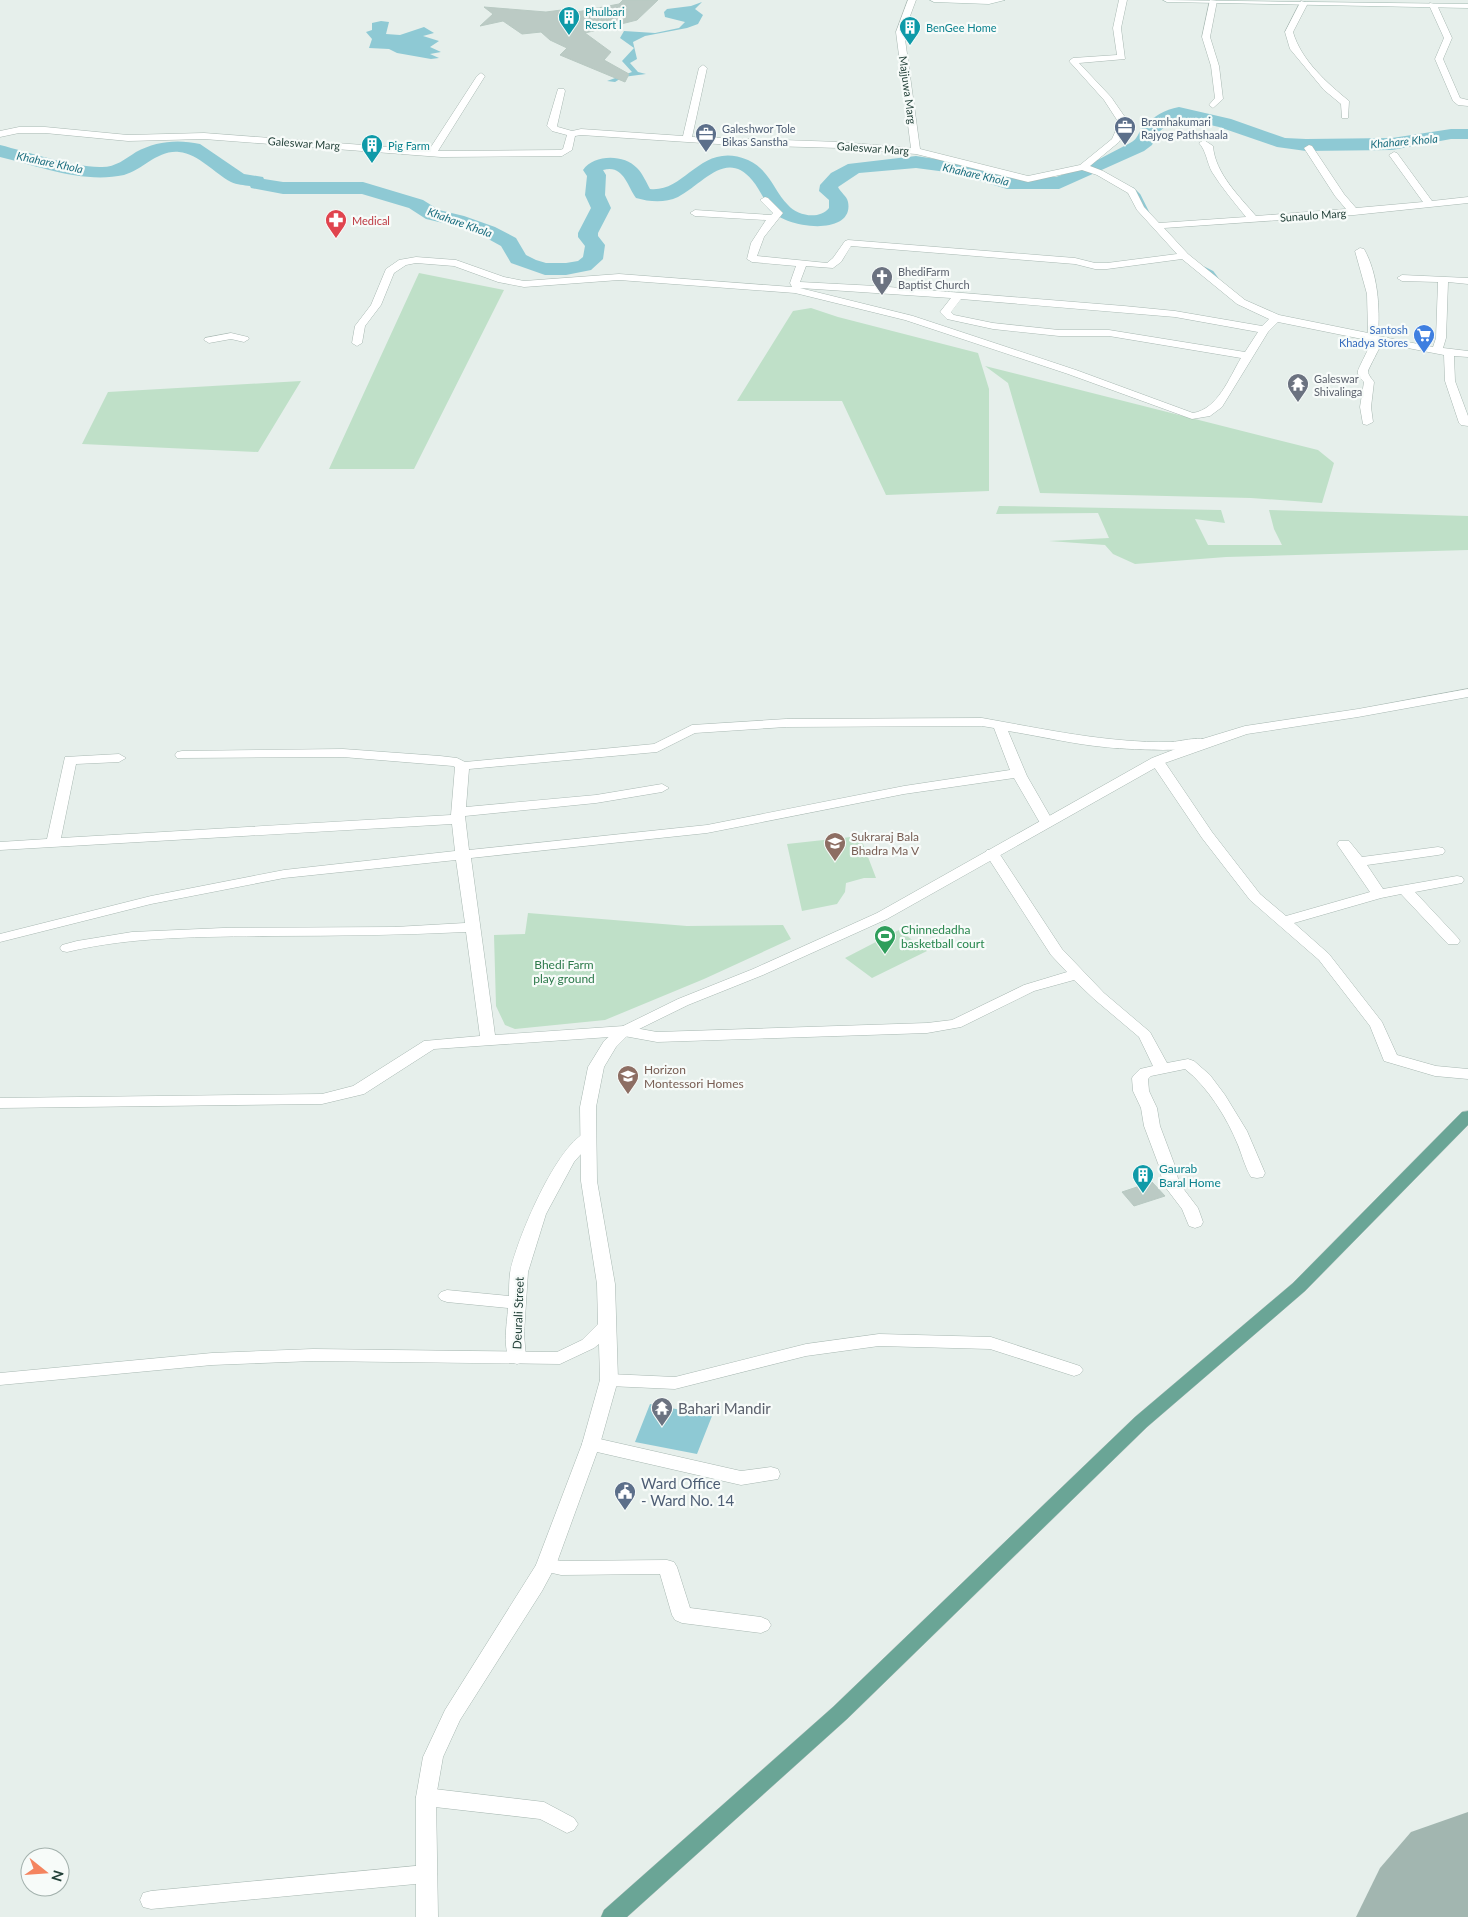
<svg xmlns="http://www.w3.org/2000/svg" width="1468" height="1917" font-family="Lato,sans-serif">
<rect width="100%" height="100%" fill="#e6efeb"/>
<path fill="#bfe0c8" d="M 419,273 L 504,290 L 414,469 L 329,469 Z
M 811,308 L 838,317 L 978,353 L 989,389 L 989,491 L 886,495 L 842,401 L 737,401 L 793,311 Z
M 985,366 L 1318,450 L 1334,463 L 1322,503 L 1251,498 L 1040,493 L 1008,383 Z
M 301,381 L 258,452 L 82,444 L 108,392 Z
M 999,506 L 1221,510 L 1225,523 L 1195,519 L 1208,545 L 1282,545 L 1274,529 L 1269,510 L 1468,516 L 1468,550 L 1226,557 L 1135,564 L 1113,554 L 1105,545 L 1049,541 L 1109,538 L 1098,513 L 996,514 Z
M 860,836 L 876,878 L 864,878 L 846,883 L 845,892 L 837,904 L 802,911 L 787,844 Z
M 528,913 L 687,926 L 783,925 L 791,939 L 704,979 L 605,1020 L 515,1029 L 505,1025 L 496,1006 L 494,935 L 525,934 Z
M 899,930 L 927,951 L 872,978 L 845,958 Z"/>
<path fill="#8ec9d4" d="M 702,2 L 695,9 L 703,15 L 698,24 L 687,28 L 645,36 L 633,42 L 637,59 L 630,63 L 638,72 L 646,74 L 623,77 L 615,82 L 607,81 L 632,72 L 622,61 L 634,48 L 620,38 L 624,31 L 655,33 L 679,28 L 685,22 L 665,17 L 664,12 L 667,9 L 691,6 Z
M 381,21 L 389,22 L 386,34 L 400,35 L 424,27 L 434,33 L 423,36 L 439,41 L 430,47 L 441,52 L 430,54 L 439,58 L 431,59 L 397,53 L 389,49 L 369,48 L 372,39 L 366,32 L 372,30 L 372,23 Z
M 650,1404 L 712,1416 L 697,1454 L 635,1442 Z"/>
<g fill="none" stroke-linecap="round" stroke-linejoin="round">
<path stroke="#8ec9d4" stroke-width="3" d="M 1133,189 L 1139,195 L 1149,215
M 1204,268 L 1212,272 L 1218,280"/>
<path fill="#8ec9d4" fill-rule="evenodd" d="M 1179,107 L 1231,119 L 1285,138 L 1306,139 L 1392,138 L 1451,129 L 1468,129 L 1468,139 L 1451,139 L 1392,150 L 1306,151 L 1277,147 L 1219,127 L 1180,118 L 1172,120 L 1157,134 L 1152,145 L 1144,151 L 1059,189 L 1007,189 L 954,173 L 916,168 L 859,173 L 838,187 C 840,192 847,196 848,202 C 855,237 783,230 766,206 L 767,203 C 762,196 758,187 752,180 C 726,149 703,184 678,197 C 665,203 650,202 636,198 C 627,185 623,164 603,170 L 606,175 L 605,195 L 611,208 L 598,233 L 598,236 L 605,245 L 603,259 L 591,270 L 566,275 L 545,275 L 511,263 L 501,246 L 481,235 L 452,225 L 426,219 L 409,208 L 362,194 L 283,194 L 251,188 L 250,186 C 244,185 237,185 231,182 C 214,173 199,154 179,152 C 157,150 143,170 124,175 C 83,184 39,166 0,157 L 0,145 C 28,152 75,168 102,167 C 116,167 125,159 136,152 C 156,141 178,139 200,144 L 244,174 L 263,177 L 264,179 L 283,182 L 363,182 L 423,200 L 439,210 L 464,216 L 495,227 L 516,238 L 526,255 L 536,260 L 546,263 L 566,263 L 578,261 L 583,257 L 585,246 L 578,237 L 578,233 L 591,208 L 585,195 L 587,176 L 583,170 C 594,154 624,154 637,168 C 643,174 646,182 650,189 C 686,193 701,140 748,160 C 769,169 774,191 788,205 C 797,216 820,220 829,208 L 829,200 L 819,191 L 820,185 L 831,173 L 848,164 L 916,156 L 956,162 L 1008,177 L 1056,177 L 1084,167 L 1130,143 C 1139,138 1137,134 1143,127 C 1154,116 1164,110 1179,107 Z"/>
<path fill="#a2b6b0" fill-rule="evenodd" d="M 1461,1860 L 1468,1863 L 1468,1917 L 1413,1917 L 1438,1869 Z"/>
<path fill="#a2b6b0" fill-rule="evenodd" d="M 1468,1812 L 1468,1917 L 1356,1917 L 1380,1868 L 1411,1832 Z"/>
</g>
<path fill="#bbcac4" stroke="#b8c9c2" d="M 623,0 L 658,0 L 637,20 L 585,33 L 611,52 L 604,60 L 629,74 L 625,82 L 560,55 L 567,48 L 550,40 L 541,32 L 522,34 L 503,21 L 480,26 L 493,14 L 484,7 L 546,12 L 569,9 L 577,12 L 619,4 Z
M 1152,1182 L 1165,1196 L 1134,1206 L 1122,1192 Z"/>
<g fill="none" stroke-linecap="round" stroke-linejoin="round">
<g stroke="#a8b8b2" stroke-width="1">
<path id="minor" d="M 908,0 L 916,0 L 904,32 L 920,149 L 1028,176 L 1080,165 L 1112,139 L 1119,123 L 1104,100 L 1069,61 L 1073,58 L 1117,55 L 1113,28 L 1119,0 L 1127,0 L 1121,28 L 1125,59 L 1079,63 L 1111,97 L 1129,123 L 1119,142 L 1090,166 L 1103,171 L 1135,189 L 1144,207 L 1159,223 L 1246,217 C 1234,202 1222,188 1212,172 C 1207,163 1206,150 1199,143 L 1204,140 L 1213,146 C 1215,173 1239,196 1256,216 L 1346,209 L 1335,196 L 1304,148 L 1309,145 L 1312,146 L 1344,194 L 1356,208 L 1423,202 L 1389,155 L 1394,152 L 1397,153 L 1432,201 L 1468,197 L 1468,203 L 1354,215 L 1164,228 L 1188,254 L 1245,300 L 1279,315 L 1368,333 L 1367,294 L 1355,251 L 1360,248 L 1364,249 C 1378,274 1380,307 1378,336 L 1433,347 L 1436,338 L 1438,282 L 1402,281 L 1397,278 L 1402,275 L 1468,278 L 1468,284 L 1448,282 L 1446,338 L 1443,348 L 1468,351 L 1468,357 L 1454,356 L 1455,381 L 1468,416 L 1468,426 L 1461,425 L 1459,423 L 1445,381 L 1444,355 L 1382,343 C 1380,347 1369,368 1368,371 C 1368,375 1372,379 1374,382 L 1371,407 L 1373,422 L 1367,425 L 1363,424 L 1360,407 L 1364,382 C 1361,379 1357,375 1358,371 C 1358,369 1370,346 1372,341 L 1278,322 L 1268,332 L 1222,407 L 1210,416 L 1192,419 L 1068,374 L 905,320 L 795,293 L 619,280 L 524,287 L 498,282 L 454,266 L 416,263 L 406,265 L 394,273 L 381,305 L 365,326 L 362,343 L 357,346 L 352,343 L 355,326 L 371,305 L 386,269 L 399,260 L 416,257 L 456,260 L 504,277 L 524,281 L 619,274 L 792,287 L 790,283 L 796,266 L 752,262 L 747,259 L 751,243 L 766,220 L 695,216 L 690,213 L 695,210 L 771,215 L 773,213 L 760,200 L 765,197 L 768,198 L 783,213 L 764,237 L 757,256 L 827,263 L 833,258 L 845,241 L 848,240 L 1075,258 L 1095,263 L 1107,263 L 1177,254 L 1137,210 L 1128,193 L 1097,175 L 1082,170 L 1028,182 L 916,154 L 840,148 L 733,145 L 581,135 L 575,136 L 572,150 L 562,156 L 441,157 L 204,139 L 128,141 L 45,133 L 19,133 L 0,137 L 0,131 L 19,127 L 45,127 L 128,135 L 204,133 L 429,150 L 477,76 L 481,73 L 485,76 L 438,151 L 560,150 L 563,149 L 567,135 L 552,131 L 547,126 L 558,89 L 564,89 L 565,91 L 557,126 L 558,127 L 572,131 L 581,129 L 683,136 L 699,68 L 703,65 L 707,68 L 692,137 L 840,142 L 911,148 L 896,32 ZM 851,246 L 1075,264 L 1095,269 L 1107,269 L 1182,259 L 1237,304 L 1269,319 L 1262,326 L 1175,311 L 1124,306 L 876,286 L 800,282 L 806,266 L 833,268 L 841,262 ZM 800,288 L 951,298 L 940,312 L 947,319 L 993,329 L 1059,336 L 1109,336 L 1241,358 C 1229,378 1218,409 1193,413 L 1076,370 L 913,316 ZM 961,299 L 1175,317 L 1258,332 L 1245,352 L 1109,330 L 1059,330 L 993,323 L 954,315 L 951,312 Z
M 1210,0 L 1217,1 L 1210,37 L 1219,66 L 1223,99 L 1213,108 L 1209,105 L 1215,98 L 1211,66 L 1202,37 Z
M 1301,1 L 1308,3 L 1293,32 C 1301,60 1327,83 1349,101 L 1348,118 L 1342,118 L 1341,104 L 1324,90 L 1290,49 L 1285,32 Z
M 1430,3 L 1437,5 L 1452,38 L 1443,59 L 1460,98 L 1468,100 L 1468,106 L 1458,105 L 1453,101 L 1435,59 L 1444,38 L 1429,5 Z
M 231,333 L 248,337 L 249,339 L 244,342 L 231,339 L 209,343 L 204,340 L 205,338 Z
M 982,718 C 1044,729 1107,743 1170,742 C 1180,742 1204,734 1211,743 C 1202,754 1121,749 1104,747 C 1072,744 1040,736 1008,731 L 1027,776 L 1054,823 L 1047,827 L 1040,823 L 1014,778 L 904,794 L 707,833 L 471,858 L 495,1035 L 624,1026 L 657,1032 L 927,1023 L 952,1020 L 1024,985 L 1067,972 L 1051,955 L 985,853 L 987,850 L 997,850 L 1062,949 L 1104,993 L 1150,1032 L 1167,1063 L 1188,1059 L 1194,1061 L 1210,1075 L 1225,1095 L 1247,1131 L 1265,1173 L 1263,1177 L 1257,1178 L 1251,1177 C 1245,1167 1242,1155 1238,1145 C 1227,1118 1208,1087 1185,1069 L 1151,1076 L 1148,1079 L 1149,1091 L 1157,1108 L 1160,1126 L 1175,1166 L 1179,1183 L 1198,1208 L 1203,1222 L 1201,1226 L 1195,1228 L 1189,1226 L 1182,1209 L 1163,1184 L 1159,1166 L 1144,1126 L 1141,1108 L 1133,1091 L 1132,1078 L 1134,1075 L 1140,1069 L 1153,1066 L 1139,1037 L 1094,999 L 1074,980 L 1034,991 L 961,1027 L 927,1033 L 657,1042 L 624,1036 L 434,1049 L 364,1094 L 322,1104 L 0,1108 L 0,1098 L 322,1094 L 353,1086 L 424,1041 L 480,1036 L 466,932 C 401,935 337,936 272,936 C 204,937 133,936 67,952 L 62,951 L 60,948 L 62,945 L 77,941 L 132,932 L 223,928 L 395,927 L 465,923 L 456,860 L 284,878 L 151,904 L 0,942 L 0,934 L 151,896 L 284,870 L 455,851 L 452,824 L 0,850 L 0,842 L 47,839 L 65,757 L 119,754 L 126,758 L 119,762 L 76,764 L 61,838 L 451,815 L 455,767 L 453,766 L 343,757 L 177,758 L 175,755 L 177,752 L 182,751 L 343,749 L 440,756 L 457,758 L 465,762 L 654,744 L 692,725 L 786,719 ZM 982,726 L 994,728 L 1010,770 L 904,786 L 707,825 L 469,850 L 465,816 L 596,803 L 662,792 L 669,788 L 662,784 L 596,795 L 466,807 L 469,769 L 657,752 L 695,733 L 786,727 Z
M 1157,757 L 1162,758 L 1212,832 L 1260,894 L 1286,916 L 1370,892 L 1337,844 L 1339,841 L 1349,841 L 1362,857 L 1438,847 L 1443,848 L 1445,851 L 1443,854 L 1438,855 L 1367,865 L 1383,889 L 1457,876 L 1462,877 L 1464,880 L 1462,883 L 1415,892 L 1458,938 L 1460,941 L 1458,944 L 1448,944 L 1401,894 L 1381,898 L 1294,923 L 1329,954 L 1382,1022 L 1397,1055 L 1436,1066 L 1468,1069 L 1468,1079 L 1435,1076 L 1384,1061 L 1370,1026 L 1319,960 L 1250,900 L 1202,838 L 1150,761 Z
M 588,1132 L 594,1133 L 596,1137 L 574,1162 L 546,1214 L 528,1272 L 524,1334 L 526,1358 L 523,1362 L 517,1364 L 511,1362 C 502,1348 507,1324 508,1308 L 447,1302 L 441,1300 L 438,1296 L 441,1292 L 447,1290 L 509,1296 C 509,1289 509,1281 510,1273 C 515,1243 558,1140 588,1132 Z
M 879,1334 L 991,1337 L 1080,1366 L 1083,1370 L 1080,1374 L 1074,1376 L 990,1349 L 879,1346 L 806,1356 L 675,1389 L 609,1386 L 603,1384 L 600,1380 L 603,1376 L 609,1374 L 675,1377 L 806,1344 Z
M 591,1437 L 741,1471 L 771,1467 L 778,1469 L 780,1474 L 778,1479 L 741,1485 L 584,1449 L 582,1444 L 584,1439 Z
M 546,1558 L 561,1561 L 667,1560 L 674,1562 L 677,1567 L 690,1608 L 761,1617 L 768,1620 L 771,1625 L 768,1630 L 761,1633 L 682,1623 L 675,1620 L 672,1615 L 660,1574 L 561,1575 L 539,1570 L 536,1565 L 539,1560 Z
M 426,1788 L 544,1802 L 574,1818 L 578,1824 L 574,1830 L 567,1833 L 540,1819 L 426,1806 L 419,1803 L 416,1797 L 419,1791 Z
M 426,1865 L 434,1868 L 437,1874 L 434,1880 L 426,1883 L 151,1909 L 143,1907 L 140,1900 L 143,1893 L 151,1891 Z"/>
</g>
<g stroke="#a8b8b2" stroke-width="1">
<path id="tertiary" d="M 1468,689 L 1468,697 L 1358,717 L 1247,734 L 1162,764 L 887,919 L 763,975 L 688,1005 L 629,1034 L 616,1047 L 604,1067 L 596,1107 L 597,1181 L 615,1284 L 618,1380 L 600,1444 L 556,1565 L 542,1591 L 460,1720 L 443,1757 L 436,1797 L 438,1917 L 416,1917 L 416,1797 L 423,1757 L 445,1710 L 536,1565 L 582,1444 L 600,1380 L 599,1344 L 594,1348 L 560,1364 L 313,1361 L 212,1365 L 0,1385 L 0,1373 L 212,1353 L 313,1349 L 557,1352 L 582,1340 L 598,1324 L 597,1284 L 581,1181 L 580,1107 L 588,1067 L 604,1041 L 619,1028 L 678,999 L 753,969 L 877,913 L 1152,758 L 1199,740 L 1245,726 L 1358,709 Z"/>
</g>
<g stroke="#a4bbb3" stroke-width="1">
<path id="secondary" d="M 930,0 L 1005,0 L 989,4 L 934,2 Z
M 1163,0 L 1468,4 L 1468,8 L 1167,2 Z"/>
</g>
<g stroke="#c2cac8" stroke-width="1">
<path id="primary" d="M 1468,1111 L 1468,1125 L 1305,1291 L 1147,1427 L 847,1719 L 627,1917 L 601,1917 L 604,1910 L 833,1707 L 1135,1417 L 1293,1283 L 1462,1112 Z"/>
</g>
<use href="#minor" fill="#fff" fill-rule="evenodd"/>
<use href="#tertiary" fill="#fff" fill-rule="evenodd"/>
<use href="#secondary" fill="#fff" fill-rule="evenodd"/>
<use href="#primary" fill="#6aa596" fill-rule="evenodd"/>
</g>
<defs>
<g id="building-pin" transform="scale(1.125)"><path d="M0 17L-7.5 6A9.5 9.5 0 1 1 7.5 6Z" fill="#0f9aa8" stroke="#f7fbf9"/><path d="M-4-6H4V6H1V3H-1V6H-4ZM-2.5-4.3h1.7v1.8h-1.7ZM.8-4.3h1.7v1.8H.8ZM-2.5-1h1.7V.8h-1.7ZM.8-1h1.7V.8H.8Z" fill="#fff"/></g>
<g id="office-pin" transform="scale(1.125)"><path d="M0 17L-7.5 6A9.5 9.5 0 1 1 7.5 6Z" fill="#5c6f8a" stroke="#f7fbf9"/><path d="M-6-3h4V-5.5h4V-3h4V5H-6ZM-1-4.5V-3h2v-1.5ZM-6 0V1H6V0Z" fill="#fff"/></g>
<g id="pharmacy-pin" transform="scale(1.125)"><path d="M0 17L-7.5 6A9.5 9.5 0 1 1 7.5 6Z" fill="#e0444e" stroke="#f7fbf9"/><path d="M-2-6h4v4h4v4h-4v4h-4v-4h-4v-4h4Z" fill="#fff"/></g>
<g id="church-pin" transform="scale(1.125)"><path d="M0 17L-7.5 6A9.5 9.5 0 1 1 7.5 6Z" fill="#6b7280" stroke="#f7fbf9"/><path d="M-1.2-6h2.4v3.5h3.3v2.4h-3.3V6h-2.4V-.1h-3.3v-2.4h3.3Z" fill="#fff"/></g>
<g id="supermarket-pin" transform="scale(1.125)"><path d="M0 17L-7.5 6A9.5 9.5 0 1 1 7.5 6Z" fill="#3f7fe0" stroke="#f7fbf9"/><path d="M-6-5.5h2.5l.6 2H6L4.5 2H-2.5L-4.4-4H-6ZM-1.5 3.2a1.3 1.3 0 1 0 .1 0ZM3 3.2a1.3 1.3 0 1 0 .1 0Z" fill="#fff"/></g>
<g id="temple-pin" transform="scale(1.125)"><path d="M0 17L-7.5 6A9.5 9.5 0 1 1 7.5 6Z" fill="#6b7280" stroke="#f7fbf9"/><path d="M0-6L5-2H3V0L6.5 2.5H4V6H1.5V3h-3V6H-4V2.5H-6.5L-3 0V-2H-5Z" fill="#fff"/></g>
<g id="school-pin" transform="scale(1.125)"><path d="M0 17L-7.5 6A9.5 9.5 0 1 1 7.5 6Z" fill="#8d6e63" stroke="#f7fbf9"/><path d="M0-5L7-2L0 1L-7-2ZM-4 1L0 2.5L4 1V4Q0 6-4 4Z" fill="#fff"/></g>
<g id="stadium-pin" transform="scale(1.125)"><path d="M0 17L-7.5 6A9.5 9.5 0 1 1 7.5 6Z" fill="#2e9e5b" stroke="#f7fbf9"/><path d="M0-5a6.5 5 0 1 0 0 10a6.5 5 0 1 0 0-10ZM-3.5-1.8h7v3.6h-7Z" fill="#fff"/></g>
<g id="civic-pin" transform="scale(1.125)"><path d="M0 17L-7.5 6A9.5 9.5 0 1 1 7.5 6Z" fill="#5c6f8a" stroke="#f7fbf9"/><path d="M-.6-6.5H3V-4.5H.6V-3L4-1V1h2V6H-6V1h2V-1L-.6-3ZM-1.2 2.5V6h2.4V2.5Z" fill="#fff"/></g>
</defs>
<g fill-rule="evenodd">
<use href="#building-pin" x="569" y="17"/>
<use href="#building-pin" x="910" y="27"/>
<use href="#office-pin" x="1125" y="127"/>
<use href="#office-pin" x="706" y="134"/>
<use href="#building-pin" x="372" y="145"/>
<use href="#pharmacy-pin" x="336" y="220"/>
<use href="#church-pin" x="882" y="277"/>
<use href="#supermarket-pin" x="1424" y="335"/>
<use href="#temple-pin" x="1298" y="384"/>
<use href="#school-pin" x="835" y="843"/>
<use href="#stadium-pin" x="885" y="936"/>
<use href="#school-pin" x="628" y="1076"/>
<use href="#building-pin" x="1143" y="1175"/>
<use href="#temple-pin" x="662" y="1408"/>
<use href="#civic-pin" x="625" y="1492"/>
</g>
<g text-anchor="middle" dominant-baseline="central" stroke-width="4.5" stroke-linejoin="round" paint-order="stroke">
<g font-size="11" fill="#0d838f" stroke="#f7fbf9" text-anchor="start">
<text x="585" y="11">Phulbari<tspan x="585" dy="13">Resort l</tspan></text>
<text x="926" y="27">BenGee Home</text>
<text x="388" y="145">Pig Farm</text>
</g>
<g font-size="11" fill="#24423a" stroke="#f7fbf9">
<text transform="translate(908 90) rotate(82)">Majjuwa Marg</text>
<text transform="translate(304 143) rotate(4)">Galeswar Marg</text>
<text transform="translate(873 148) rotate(4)">Galeswar Marg</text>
<text transform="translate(1313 215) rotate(-4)">Sunaulo Marg</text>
</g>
<g font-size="11" fill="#4e5e75" stroke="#f7fbf9" text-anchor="start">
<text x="1141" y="121">Bramhakumari<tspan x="1141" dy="13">Rajyog Pathshaala</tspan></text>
<text x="722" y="128">Galeshwor Tole<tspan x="722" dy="13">Bikas Sanstha</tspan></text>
</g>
<g font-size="11" font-style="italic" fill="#1c6f80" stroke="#f7fbf9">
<text transform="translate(1404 141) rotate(-5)">Khahare Khola</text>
<text transform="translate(50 162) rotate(12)">Khahare Khola</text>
<text transform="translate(976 174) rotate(13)">Khahare Khola</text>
<text transform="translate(460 222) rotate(20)">Khahare Khola</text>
</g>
<g font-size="11" fill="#be3a42" stroke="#f7fbf9" text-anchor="start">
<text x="352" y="220">Medical</text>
</g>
<g font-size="11" fill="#5b616d" stroke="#f7fbf9" text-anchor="start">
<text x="898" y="271">BhediFarm<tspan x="898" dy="13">Baptist Church</tspan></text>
<text x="1314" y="378">Galeswar<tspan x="1314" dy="13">Shivalinga</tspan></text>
</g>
<g font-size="11" fill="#366cbe" stroke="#f7fbf9" text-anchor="end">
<text x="1408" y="329">Santosh<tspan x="1408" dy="13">Khadya Stores</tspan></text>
</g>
<g font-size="12" fill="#785e54" stroke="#f7fbf9" text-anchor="start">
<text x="851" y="836">Sukraraj Bala<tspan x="851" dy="14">Bhadra Ma V</tspan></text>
<text x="644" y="1069">Horizon<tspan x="644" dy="14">Montessori Homes</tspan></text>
</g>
<g font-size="12" fill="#27864d" stroke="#f7fbf9" text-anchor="start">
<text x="901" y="929">Chinnedadha<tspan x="901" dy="14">basketball court</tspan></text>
</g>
<g font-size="12" fill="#2d7a4b" stroke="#f7fbf9">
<text x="564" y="964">Bhedi Farm<tspan x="564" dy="14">play ground</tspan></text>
</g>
<g font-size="12" fill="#0d838f" stroke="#f7fbf9" text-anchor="start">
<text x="1159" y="1168">Gaurab<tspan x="1159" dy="14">Baral Home</tspan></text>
</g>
<g font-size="12" fill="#24423a" stroke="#f7fbf9">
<text transform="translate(518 1313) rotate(-88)">Deurali Street</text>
</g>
<g font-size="15" fill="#5b616d" stroke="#f7fbf9" text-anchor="start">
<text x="678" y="1408">Bahari Mandir</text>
</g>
<g font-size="15" fill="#4e5e75" stroke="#f7fbf9" text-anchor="start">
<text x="641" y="1483">Ward Office<tspan x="641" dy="17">- Ward No. 14</tspan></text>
</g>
</g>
<g transform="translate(45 1872) rotate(107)"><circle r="24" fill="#f7fbf9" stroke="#a3b1ad"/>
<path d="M0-4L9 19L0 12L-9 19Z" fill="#f4845f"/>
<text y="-8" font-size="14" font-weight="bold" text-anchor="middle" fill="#24423a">N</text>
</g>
</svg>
